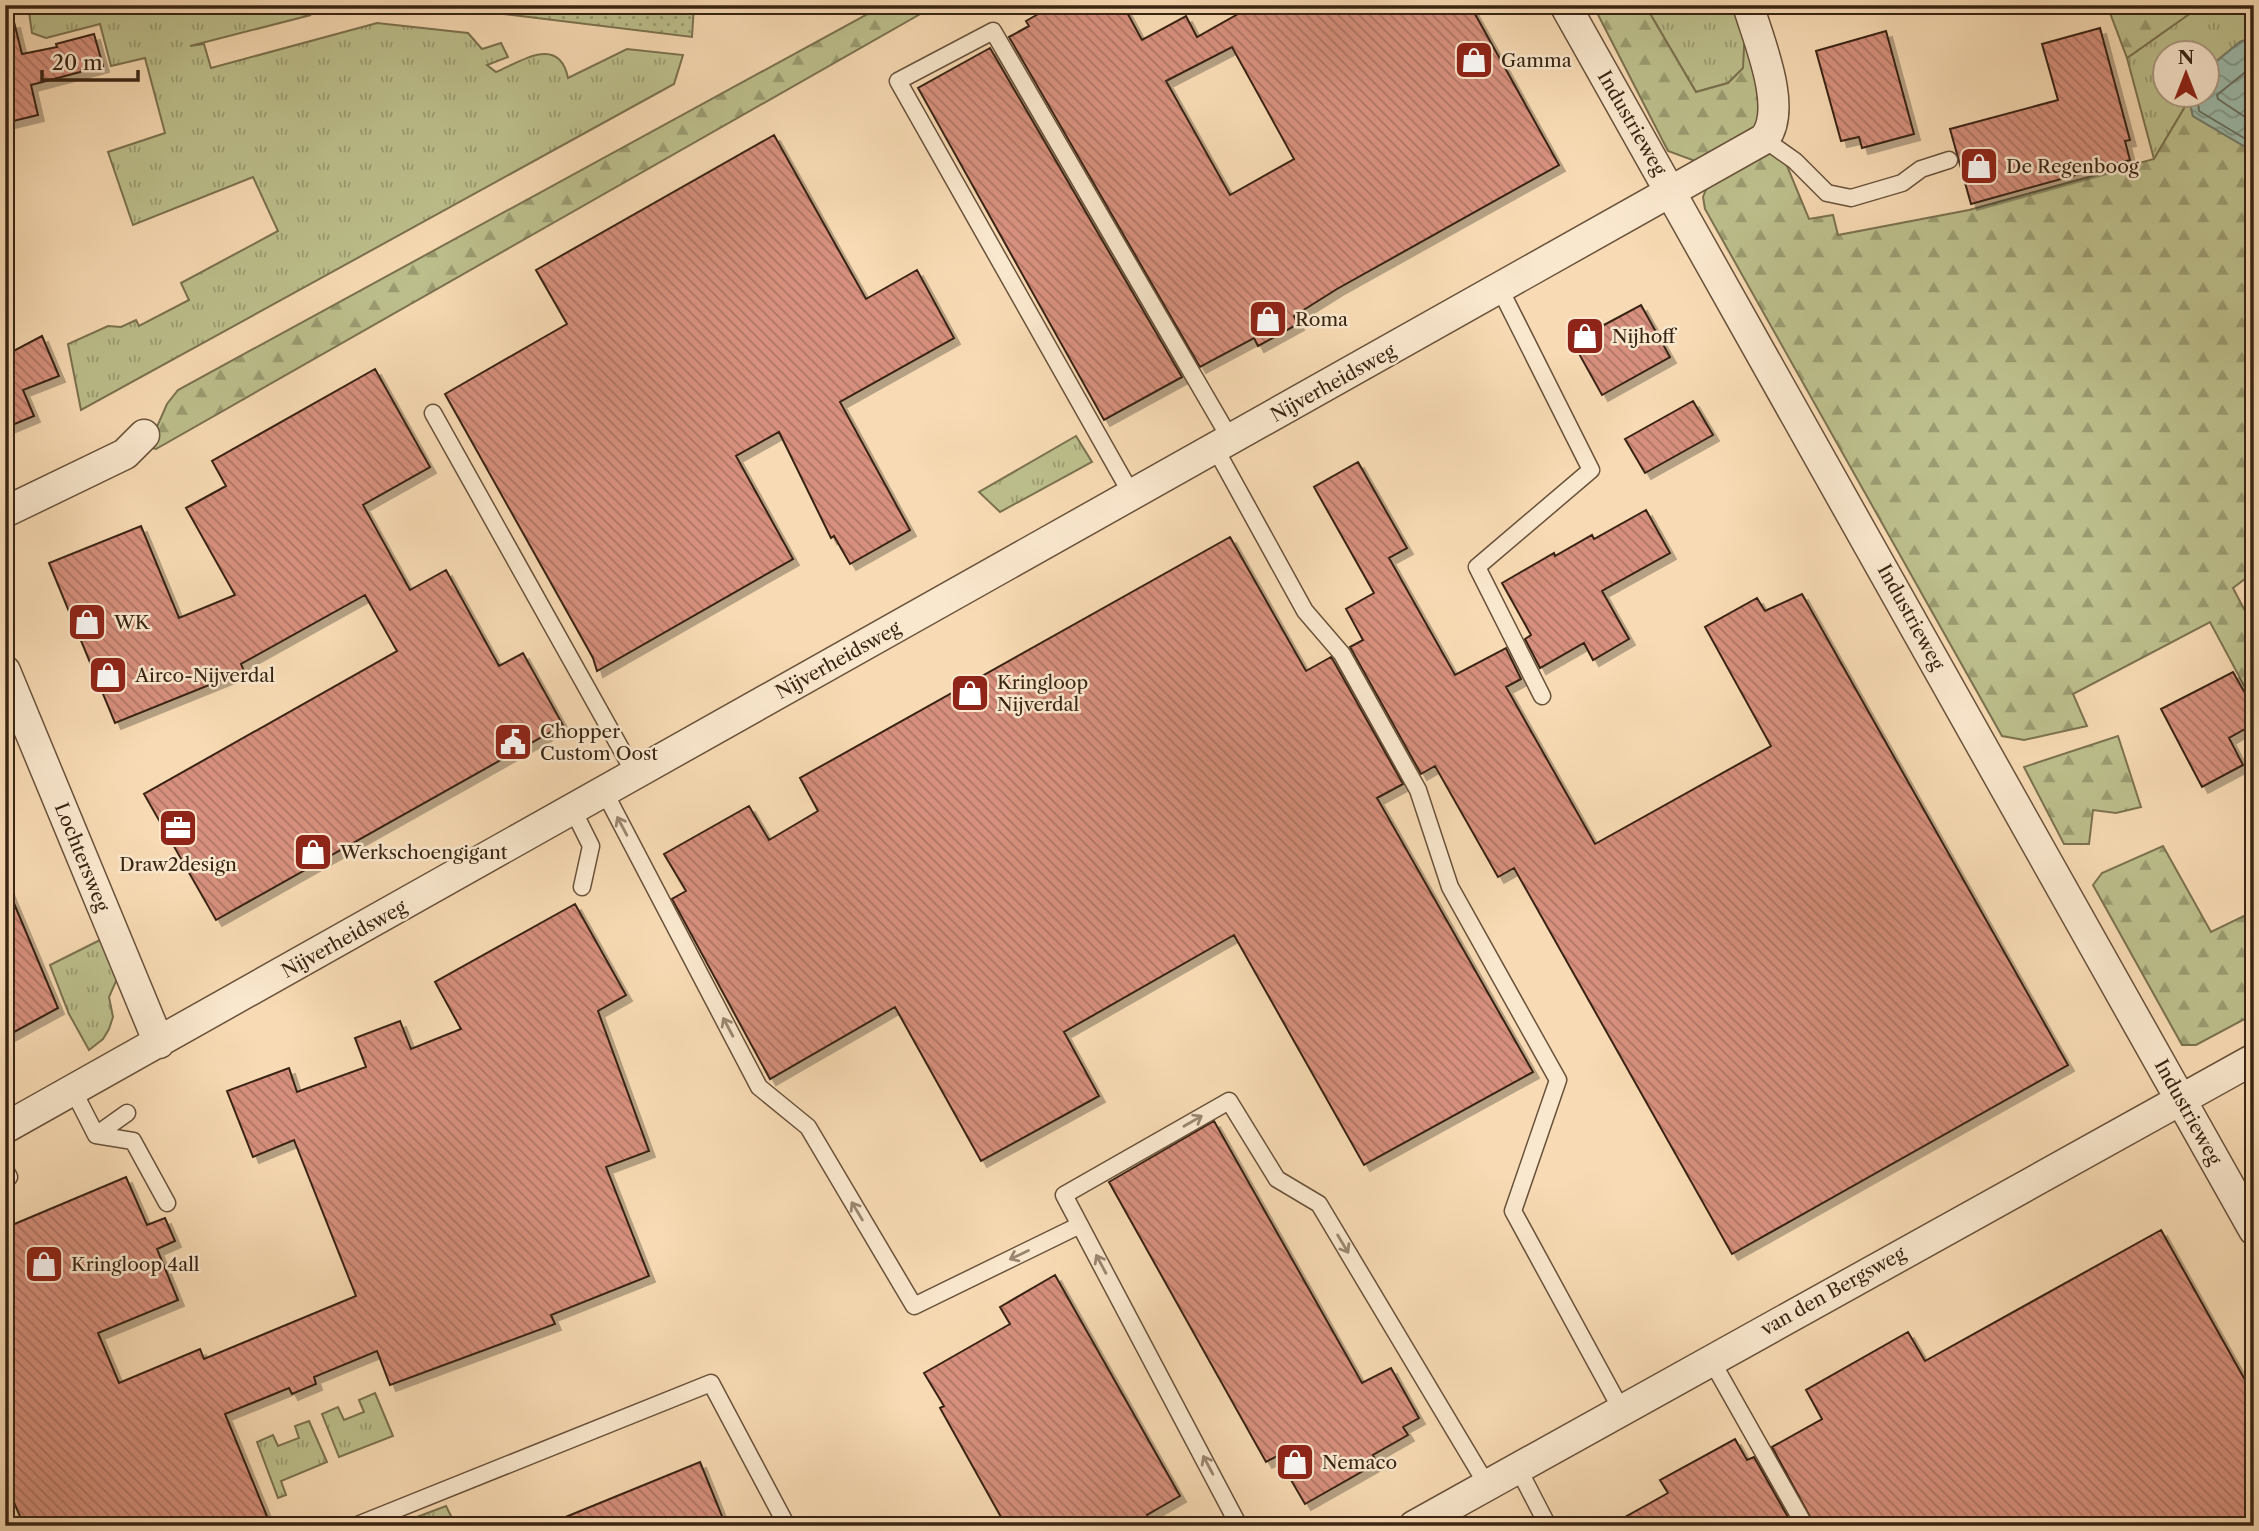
<svg xmlns="http://www.w3.org/2000/svg" width="2259" height="1531" font-family="'Libre Caslon Text',serif">
<defs>
<pattern id="grass-tufts" width="24" height="20" patternUnits="userSpaceOnUse" patternTransform="scale(1.75)"><rect width="24" height="20" fill="#bdc08d"/><path d="M3 7l-1-3M5 7V3M7 7l1-3M15 17l-1-3M17 17v-4M19 17l1-3" fill="none" stroke="#9b9c72"/></pattern>
<pattern id="forest-firs" width="22" height="20" patternUnits="userSpaceOnUse" patternTransform="scale(1.75)"><rect width="22" height="20" fill="#bdc08d"/><path d="M5 1l3.5 6h-7zM16 11l3.5 6h-7z" fill="#9b9c72"/></pattern>
<pattern id="park-dots" width="8" height="8" patternUnits="userSpaceOnUse" patternTransform="scale(1.75)"><rect width="8" height="8" fill="#bdc08d"/><path d="M2 2h.1M6 6h.1" fill="none" stroke="#9b9c72" stroke-width="1.8" stroke-linecap="round"/></pattern>
<pattern id="water-waves" width="16" height="10" patternUnits="userSpaceOnUse" patternTransform="scale(1.75)"><rect width="16" height="10" fill="#9dbbac"/><path d="M0 5q4-4 8 0t8 0" fill="none" stroke="#81988b"/></pattern>
<pattern id="building-back-hatch" width="6" height="6" patternUnits="userSpaceOnUse" patternTransform="scale(1.75)"><rect width="6" height="6" fill="#d7907d"/><path d="M-1 5l2 2M0 0l6 6M5-1l2 2" fill="none" stroke="#af7565"/></pattern>
<filter id="shadow"><feDropShadow dx="6" dy="6" stdDeviation="0" flood-color="#0004"/></filter>
</defs>
<rect width="100%" height="100%" fill="#f8dbb4"/>
<filter id="stains"><feTurbulence type="fractalNoise" baseFrequency=".00286" numOctaves="4"/><feColorMatrix values="0 0 0 0 .2 0 0 0 0 .09 0 0 0 0 .02 0 0 0 .5 -.17"/></filter>
<radialGradient id="worn" r=".72"><stop offset=".6" stop-color="#630" stop-opacity="0"/><stop offset="1" stop-color="#630" stop-opacity=".3"/></radialGradient>
<path fill="url(#grass-tufts)" stroke="#7b7250" stroke-width="2" d="M 28,5 L 277,5 L 277,12 L 311,15 L 190,46 L 204,44 L 211,68 L 377,23 L 468,33 L 482,49 L 501,43 L 508,57 L 487,65 L 496,72 C 522,61 559,35 568,78 L 627,49 L 683,55 L 674,84 L 81,410 L 68,344 L 108,326 L 121,327 L 136,320 L 139,326 L 189,300 L 181,283 L 278,231 L 253,177 L 133,225 L 108,152 L 165,133 L 145,58 L 111,66 L 100,24 L 46,38 L 32,33 Z
M 1645,5 L 1739,5 L 1745,27 L 1744,68 L 1728,83 L 1696,92 Z
M 2202,5 L 2254,5 L 2254,37 L 2240,42 L 2207,69 L 2206,52 L 2164,52 L 2164,94 L 2192,95 L 2154,159 L 2127,58 Z
M 1076,436 L 1092,462 L 1000,512 L 979,492 Z
M 102,939 L 117,979 L 109,997 L 113,1017 L 109,1029 L 103,1039 L 89,1050 L 69,1014 L 50,965 Z
M 375,1393 L 393,1436 L 339,1457 L 322,1414 L 338,1407 L 344,1420 L 364,1412 L 359,1400 Z
M 309,1421 L 327,1462 L 281,1481 L 286,1495 L 278,1498 L 257,1442 L 273,1435 L 278,1446 L 299,1438 L 295,1426 Z
M 446,1506 L 456,1526 L 393,1526 Z"/>
<path fill="url(#forest-firs)" stroke="#7b7250" stroke-width="2" d="M 884,5 L 936,5 L 156,449 L 148,447 L 167,404 L 178,390 Z
M 1593,5 L 1645,5 L 1696,92 L 1728,83 L 1743,68 L 1745,27 L 1764,92 L 1756,131 L 1695,161 L 1668,151 Z
M 2107,5 L 2202,5 L 2127,58 Z
M 2189,100 L 2193,116 L 2254,152 L 2254,572 L 2233,588 L 2254,628 L 2254,704 L 2210,622 L 2073,694 L 2087,726 L 2024,740 L 2002,736 L 1705,209 L 1703,197 L 1708,184 L 1768,152 L 1785,161 L 1809,219 L 1833,215 L 1838,235 L 1969,210 L 2154,159 Z
M 2118,736 L 2141,807 L 2116,813 L 2093,810 L 2089,844 L 2064,844 L 2024,767 Z
M 2163,846 L 2211,932 L 2254,911 L 2254,1014 L 2196,1045 L 2182,1045 L 2093,885 L 2102,873 Z"/>
<path fill="url(#park-dots)" stroke="#7b7250" stroke-width="2" d="M 431,5 L 694,5 L 692,37 Z"/>
<path fill="url(#water-waves)" stroke="#757f6f" stroke-width="2" d="M 2254,37 L 2254,152 L 2193,116 L 2189,100 L 2192,95 L 2206,94 L 2207,69 L 2240,42 Z"/>
<g fill="none" stroke-linecap="round" stroke-linejoin="round">
<path stroke="#6b7060" stroke-width="2" d="M 2254,65 L 2217,95 L 2218,99 L 2254,123
M 2197,94 L 2199,111 L 2254,144"/>
</g>
<path fill="url(#building-back-hatch)" stroke="#392413" stroke-width="2" fill-rule="evenodd" filter="url(#shadow)" d="M 1054,5 L 1123,5 L 1142,40 L 1186,16 L 1197,37 L 1254,5 L 1470,5 L 1559,165 L 1337,289 L 1294,316 L 1298,324 L 1258,346 L 1254,338 L 1200,367 L 1009,37 L 1029,26 L 1026,21 ZM 1232,47 L 1294,159 L 1230,195 L 1166,81 Z
M 14,22 L 22,54 L 57,47 L 56,44 L 94,34 L 103,66 L 31,85 L 38,115 L 5,123 L 5,23 Z
M 2100,28 L 2130,140 L 2125,141 L 2130,160 L 1971,204 L 1950,129 L 2058,100 L 2042,44 Z
M 1886,31 L 1914,134 L 1862,148 L 1859,137 L 1841,141 L 1816,51 Z
M 990,48 L 1182,377 L 1104,420 L 918,88 Z
M 774,135 L 866,299 L 917,270 L 954,338 L 840,402 L 910,530 L 850,564 L 834,536 L 831,538 L 779,432 L 736,456 L 793,559 L 597,671 L 593,658 L 445,394 L 567,324 L 536,270 Z
M 1641,305 L 1670,357 L 1602,395 L 1568,334 L 1594,320 L 1604,325 Z
M 42,336 L 59,376 L 23,390 L 34,416 L 5,428 L 5,348 L 8,354 Z
M 375,369 L 430,467 L 363,505 L 410,590 L 446,570 L 499,666 L 523,653 L 563,725 L 216,920 L 144,794 L 397,651 L 365,595 L 241,664 L 244,671 L 115,723 L 49,563 L 141,526 L 179,618 L 235,595 L 186,508 L 226,486 L 212,461 Z
M 1693,401 L 1713,435 L 1645,473 L 1625,439 Z
M 1358,462 L 1407,548 L 1389,558 L 1455,675 L 1506,648 L 1521,679 L 1506,687 L 1595,844 L 1771,746 L 1705,627 L 1757,598 L 1765,611 L 1802,594 L 2068,1065 L 1732,1254 L 1514,868 L 1498,877 L 1435,766 L 1421,774 L 1350,647 L 1363,640 L 1346,609 L 1374,593 L 1314,487 Z
M 1646,510 L 1670,553 L 1602,591 L 1629,639 L 1593,660 L 1584,643 L 1540,668 L 1525,639 L 1531,635 L 1502,583 L 1554,553 L 1555,556 L 1592,535 L 1594,539 Z
M 1230,537 L 1306,671 L 1331,657 L 1333,660 L 1403,784 L 1377,798 L 1533,1072 L 1364,1165 L 1234,935 L 1064,1032 L 1099,1096 L 981,1161 L 895,1007 L 770,1079 L 672,899 L 686,891 L 664,854 L 749,806 L 769,840 L 818,811 L 800,778 Z
M 2233,672 L 2254,709 L 2254,724 L 2229,738 L 2243,765 L 2202,787 L 2161,709 Z
M 5,882 L 58,1008 L 5,1037 Z
M 575,904 L 626,995 L 598,1011 L 649,1151 L 606,1167 L 649,1276 L 551,1315 L 555,1324 L 390,1385 L 377,1351 L 314,1377 L 316,1384 L 292,1394 L 289,1388 L 225,1414 L 271,1526 L 24,1526 L 5,1481 L 5,1228 L 126,1177 L 147,1225 L 165,1218 L 175,1241 L 157,1249 L 178,1300 L 98,1333 L 119,1383 L 200,1349 L 204,1359 L 356,1296 L 294,1140 L 253,1157 L 227,1091 L 289,1068 L 297,1092 L 366,1067 L 355,1038 L 400,1021 L 411,1049 L 461,1029 L 435,982 Z
M 1214,1121 L 1362,1383 L 1391,1368 L 1419,1418 L 1403,1427 L 1408,1435 L 1373,1455 L 1377,1463 L 1305,1504 L 1277,1456 L 1266,1462 L 1109,1182 Z
M 2161,1230 L 2254,1396 L 2254,1526 L 1815,1526 L 1772,1447 L 1822,1419 L 1806,1390 L 1908,1332 L 1925,1361 Z
M 1055,1275 L 1180,1496 L 1147,1515 L 1153,1526 L 1006,1526 L 940,1408 L 944,1406 L 924,1373 L 1010,1324 L 1000,1307 Z
M 1735,1439 L 1747,1460 L 1754,1457 L 1793,1526 L 1609,1526 L 1668,1493 L 1660,1480 Z
M 700,1462 L 726,1526 L 546,1526 L 546,1525 Z"/>
<g fill="none" stroke-linecap="round" stroke-linejoin="round">
<g stroke="#69523b" stroke-width="19">
<path id="service" d="M 1764,139 L 1795,161 L 1827,193 L 1851,198 L 1902,183 L 1921,169 L 1949,160
M 1500,289 L 1591,470 L 1477,567 L 1542,696
M 433,413 L 635,774
M 1215,448 L 1305,611 L 1342,654 L 1418,790 L 1450,887 L 1558,1080 L 1513,1211 L 1621,1409
M 1132,495 L 898,81 L 993,31 L 1231,440
M 605,793 L 759,1087 L 808,1127 L 914,1306 L 1080,1225
M 573,810 L 591,846 L 582,887
M 73,1090 L 96,1135 L 133,1141 L 167,1203
M 96,1135 L 127,1113
M 5,1170 L 9,1177
M 1710,1358 L 1805,1526
M 1518,1468 L 1548,1526
M 355,1526 L 711,1383 L 787,1526
M 1239,1526 L 1064,1195 L 1229,1101 L 1277,1179 L 1319,1204 L 1487,1485"/>
</g>
<g stroke="#69523b" stroke-width="33">
<path id="minor" d="M 1565,5 L 2254,1230
M 5,512 L 125,454 L 144,435
M 5,671 L 159,1043
M 5,1128 L 1764,139 C 1789,110 1758,39 1748,5
M 1414,1526 L 2254,1059"/>
</g>
<use href="#service" stroke="#fae8ce" stroke-width="16"/>
<use href="#minor" stroke="#fae8ce" stroke-width="30"/>
</g>
<defs><path id="oneway-shaft" d="M-6 0H5M1.5-3L5.5 0L1.5 3" fill="none" stroke-width="1.6" stroke-linecap="round" stroke-linejoin="round" transform="scale(1.75)"/></defs>
<g stroke="#9a8670">
<use href="#oneway-shaft" transform="translate(622 826) rotate(-118)"/>
<use href="#oneway-shaft" transform="translate(728 1027) rotate(-118)"/>
<use href="#oneway-shaft" transform="translate(1193 1121) rotate(-30)"/>
<use href="#oneway-shaft" transform="translate(857 1211) rotate(-121)"/>
<use href="#oneway-shaft" transform="translate(1343 1244) rotate(59)"/>
<use href="#oneway-shaft" transform="translate(1019 1255) rotate(154)"/>
<use href="#oneway-shaft" transform="translate(1101 1264) rotate(-118)"/>
<use href="#oneway-shaft" transform="translate(1208 1465) rotate(-118)"/>
</g>
<defs>
<g id="shop-square" transform="scale(2.0125)"><rect x="-9" y="-9" width="18" height="18" rx="4" fill="#8f2418" stroke="#fae8ce"/><path d="M-5-2.5h2.3a2.7 3.5 0 0 1 5.4 0H5L5.5 6h-11ZM-1.5-2.5h3a1.5 2.3 0 0 0-3 0Z" fill="#fff"/></g>
<g id="civic-square" transform="scale(2.0125)"><rect x="-9" y="-9" width="18" height="18" rx="4" fill="#8f2418" stroke="#fae8ce"/><path d="M-.6-6.5H3V-4.5H.6V-3L4-1V1h2V6H-6V1h2V-1L-.6-3ZM-1.2 2.5V6h2.4V2.5Z" fill="#fff"/></g>
<g id="office-square" transform="scale(2.0125)"><rect x="-9" y="-9" width="18" height="18" rx="4" fill="#8f2418" stroke="#fae8ce"/><path d="M-6-3h4V-5.5h4V-3h4V5H-6ZM-1-4.5V-3h2v-1.5ZM-6 0V1H6V0Z" fill="#fff"/></g>
</defs>
<g fill-rule="evenodd">
<use href="#shop-square" x="1474" y="60"/>
<use href="#shop-square" x="1979" y="166"/>
<use href="#shop-square" x="1268" y="319"/>
<use href="#shop-square" x="1585" y="336"/>
<use href="#shop-square" x="87" y="622"/>
<use href="#shop-square" x="108" y="675"/>
<use href="#shop-square" x="970" y="693"/>
<use href="#civic-square" x="513" y="742"/>
<use href="#office-square" x="178" y="828"/>
<use href="#shop-square" x="313" y="852"/>
<use href="#shop-square" x="44" y="1264"/>
<use href="#shop-square" x="1295" y="1462"/>
</g>
<g text-anchor="middle" dominant-baseline="central" stroke-width="5" stroke-linejoin="round" paint-order="stroke">
<g font-size="19" fill="#392413" stroke="#fae8ce" text-anchor="start">
<text x="1501" y="60">Gamma</text>
<text x="2006" y="166">De Regenboog</text>
<text x="1295" y="319">Roma</text>
<text x="1612" y="336">Nijhoff</text>
<text x="114" y="622">WK</text>
<text x="135" y="675">Airco-Nijverdal</text>
<text x="997" y="682">Kringloop<tspan x="997" dy="22">Nijverdal</tspan></text>
<text x="540" y="731">Chopper<tspan x="540" dy="22">Custom Oost</tspan></text>
<text x="340" y="852">Werkschoengigant</text>
<text x="178" y="864" text-anchor="middle">Draw2design</text>
<text x="71" y="1264">Kringloop 4all</text>
<text x="1322" y="1462">Nemaco</text>
</g>
<g font-size="19" fill="#392413" stroke="#fae8ce">
<text transform="translate(1632 123) rotate(60)">Industrieweg</text>
<text transform="translate(1333 383) rotate(-29)">Nijverheidsweg</text>
<text transform="translate(1911 617) rotate(61)">Industrieweg</text>
<text transform="translate(838 660) rotate(-29)">Nijverheidsweg</text>
<text transform="translate(82 857) rotate(68)">Lochtersweg</text>
<text transform="translate(344 939) rotate(-29)">Nijverheidsweg</text>
<text transform="translate(2188 1112) rotate(61)">Industrieweg</text>
<text transform="translate(1833 1291) rotate(-29)">van den Bergsweg</text>
</g>
</g>
<rect width="2259" height="1531" fill="none" stroke="#f8dbb4" stroke-width="28"/>
<rect x="7" y="7" width="2245" height="1517" fill="none" stroke="#392413" stroke-width="3.5"/>
<rect x="14" y="14" width="2231" height="1503" fill="none" stroke="#392413" stroke-width="2"/>
<g transform="translate(2186 74)"><circle r="33" fill="#fae8ce" stroke="#ad9a83" stroke-width="2"/>
<path d="M0-5L12 26L0 18L-12 26Z" fill="#8f2418"/>
<text y="-10" font-size="19" font-weight="bold" text-anchor="middle" fill="#392413">N</text>
</g>
<path d="M42 70v10h96v-10" fill="none" stroke="#392413" stroke-width="3.5"/>
<text x="52" y="70" font-size="21" fill="#392413" stroke="#fae8ce" stroke-width="5" paint-order="stroke">20 m</text>
<rect width="100%" height="100%" filter="url(#stains)"/>
<rect width="100%" height="100%" fill="url(#worn)"/>
</svg>
